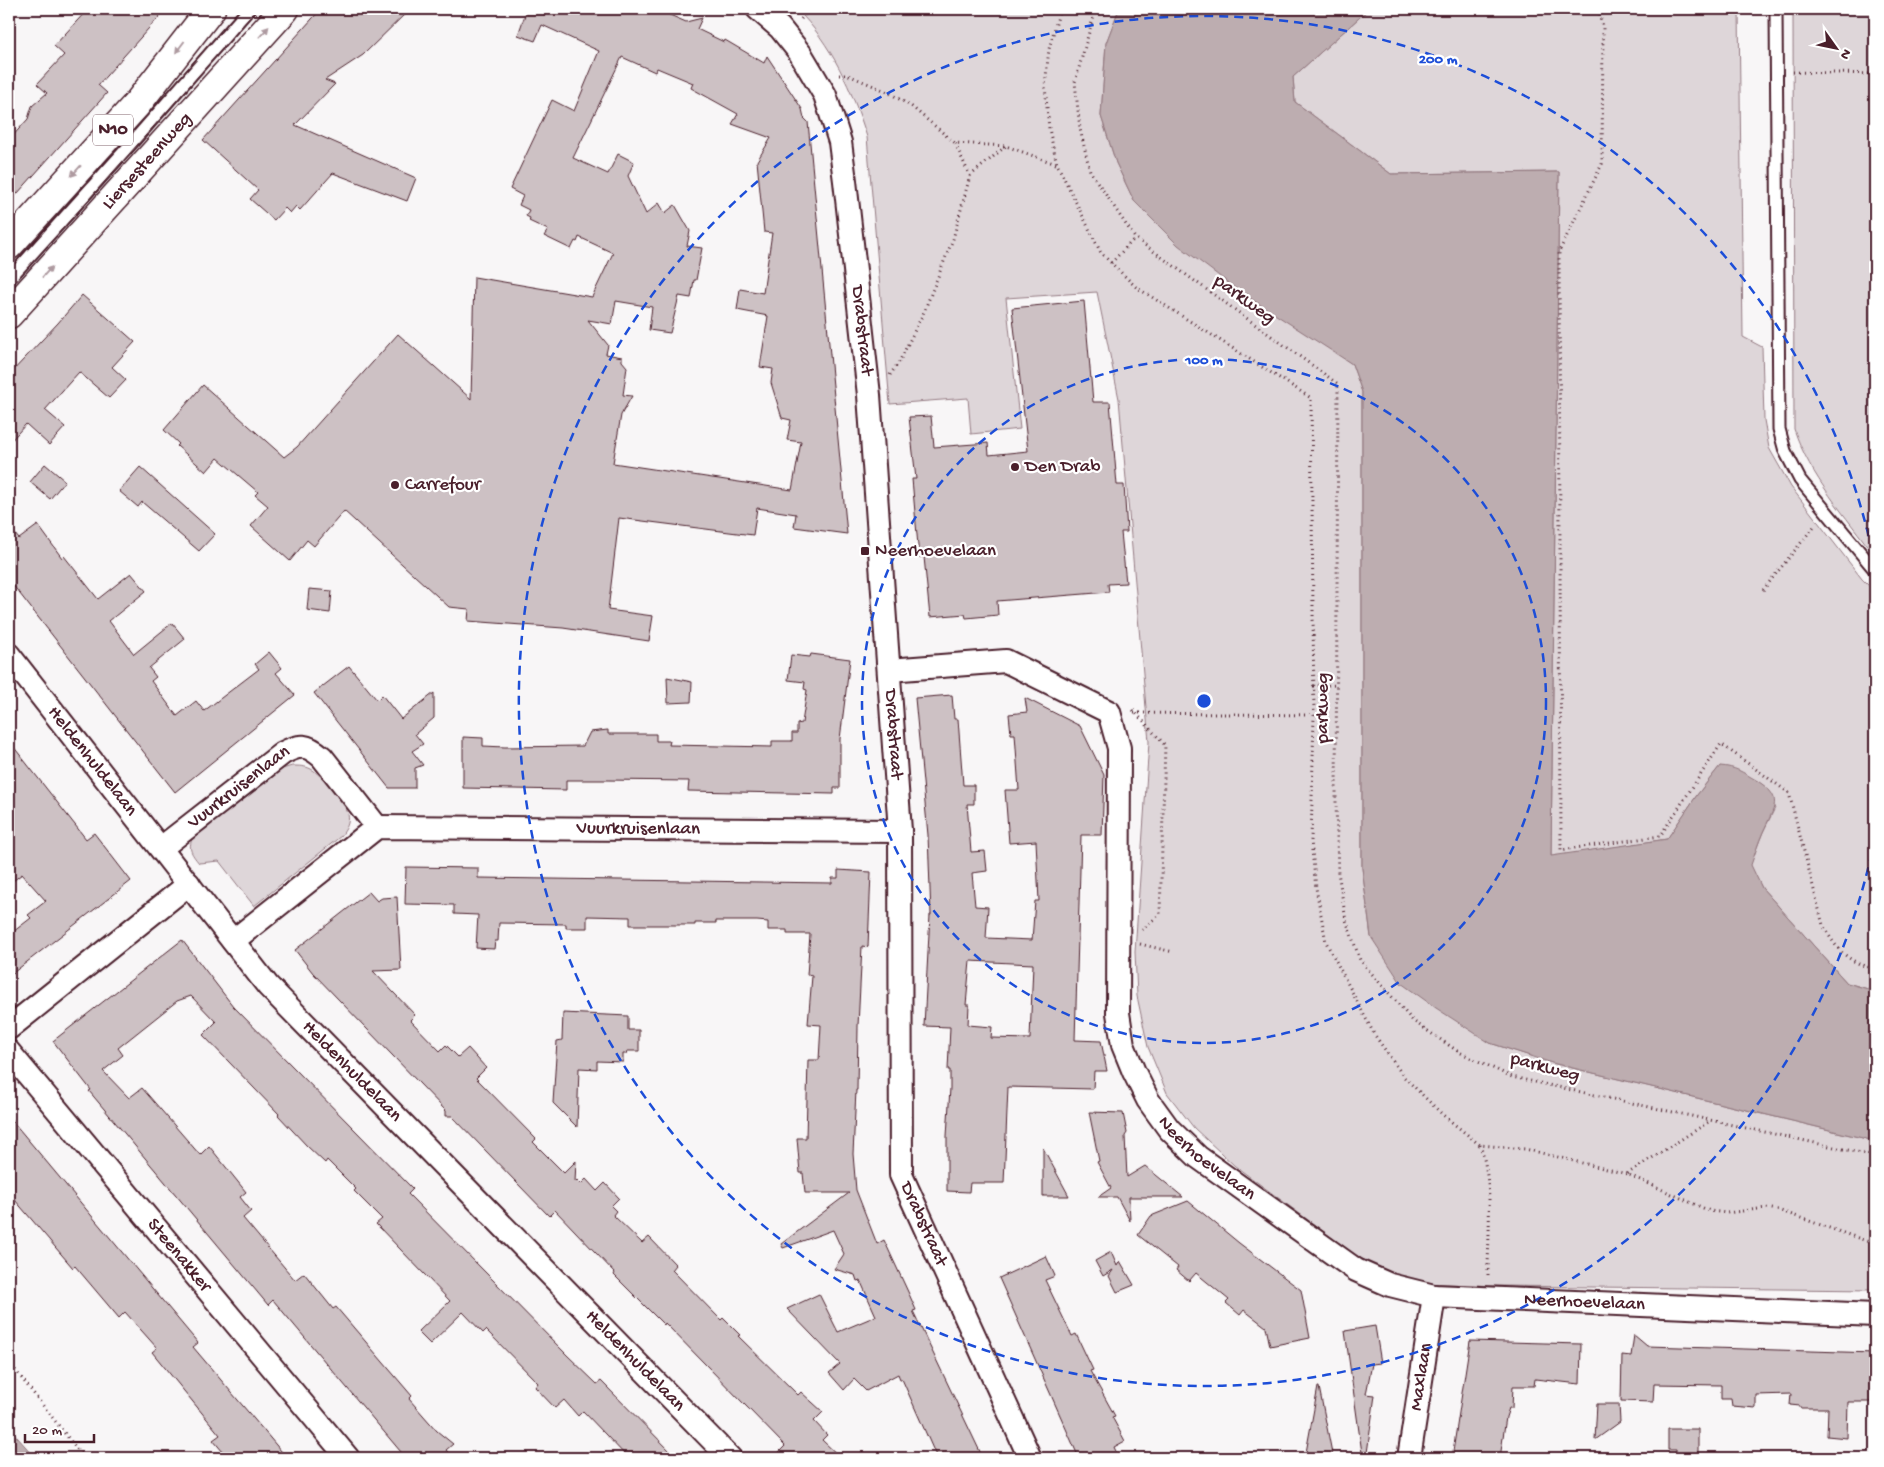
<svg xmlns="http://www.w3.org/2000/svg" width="1884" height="1467" font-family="'Gochi Hand',sans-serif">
<rect width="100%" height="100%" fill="#f8f6f7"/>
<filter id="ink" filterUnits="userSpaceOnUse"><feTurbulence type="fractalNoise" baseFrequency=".02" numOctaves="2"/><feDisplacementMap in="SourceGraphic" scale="10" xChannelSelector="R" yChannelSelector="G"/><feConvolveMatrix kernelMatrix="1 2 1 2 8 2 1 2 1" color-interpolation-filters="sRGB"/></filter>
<g filter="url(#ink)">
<path fill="#ded6d9" stroke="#947a82" d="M 796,9 L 1119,9 L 1106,43 L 1101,116 L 1116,163 L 1134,201 L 1352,364 L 1362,392 L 1362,868 L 1371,937 L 1490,1043 L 1552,1063 L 1875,1141 L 1875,1290 L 1499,1286 L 1422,1283 L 1390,1275 L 1354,1254 L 1235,1166 L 1194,1128 L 1167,1093 L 1148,1047 L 1137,996 L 1135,952 L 1149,742 L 1119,399 L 1097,292 L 1006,298 L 1020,429 L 971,434 L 968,398 L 890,404 L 867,137 C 853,92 831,42 796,9 Z
M 1369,9 L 1739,9 L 1743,337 L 1762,347 L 1764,420 L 1769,448 L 1791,487 L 1862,579 L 1875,592 L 1875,991 L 1847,983 L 1762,888 L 1750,865 L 1763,832 L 1775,808 L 1720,766 L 1697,795 L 1667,839 L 1551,857 L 1559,172 L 1391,174 L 1295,102 L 1293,77 Z
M 1793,9 L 1875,9 L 1875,556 C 1846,516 1810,477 1794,429 Z
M 292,766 C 299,766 305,766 311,769 C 321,774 346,804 348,814 C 350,823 346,829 341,836 L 254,906 L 219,861 L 199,863 C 191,853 187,848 194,835 L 279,770 Z"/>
<path fill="#bdadb0" stroke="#8f747b" d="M 1119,9 L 1369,9 L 1293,77 L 1295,102 L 1391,174 L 1559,172 L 1551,856 L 1667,839 L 1697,795 L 1720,766 C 1736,767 1742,772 1756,780 C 1785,798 1774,807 1763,832 C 1758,843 1755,854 1751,865 L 1762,888 L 1847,983 L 1875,991 L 1875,1141 L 1552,1063 L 1490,1043 L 1436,1008 L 1401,983 L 1371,937 L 1362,868 L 1362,392 L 1352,364 L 1239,291 L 1178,245 L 1134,201 L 1116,163 L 1101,116 L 1106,43 Z
M 9,1428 L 33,1455 L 35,1458 L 17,1458 L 9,1450 Z"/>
<path fill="#cdc1c4" stroke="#4a1f2b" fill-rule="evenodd" d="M 88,9 L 166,9 L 98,85 L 107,93 L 9,203 L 9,140 L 28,119 L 32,106 L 47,93 L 37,84 L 64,55 L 54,46 Z
M 321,9 L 410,9 L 363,55 L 325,80 L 335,84 L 295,125 L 416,178 L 407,201 L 333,173 L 300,210 L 296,206 L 290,213 L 285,208 L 274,220 L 250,199 L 258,190 L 203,140 Z
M 527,9 L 546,15 L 549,9 L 656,9 L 686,22 L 702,18 L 697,29 L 724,42 L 725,40 L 764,63 L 767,56 L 802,109 L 804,118 L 808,122 L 847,534 L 794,527 L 796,514 L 757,508 L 753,535 L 619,518 L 608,610 L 653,616 L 649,641 L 563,628 L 468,621 L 469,609 L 449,607 L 344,511 L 314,546 L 307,540 L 290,561 L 251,526 L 268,506 L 255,495 L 258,492 L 218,458 L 206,472 L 177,446 L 179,444 L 164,430 L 203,385 L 284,457 L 297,447 L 398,334 L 471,399 L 474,277 L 592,297 L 613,253 L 579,237 L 577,242 L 575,241 L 571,249 L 544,236 L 548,230 L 529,221 L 530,218 L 526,216 L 529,210 L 519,205 L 523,196 L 510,189 L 552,100 L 574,111 L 599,51 L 542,25 L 535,41 L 518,35 ZM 622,57 L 655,72 L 657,68 L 693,83 L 691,88 L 738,114 L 732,124 L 771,138 L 757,161 L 764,232 L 772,233 L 763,293 L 740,289 L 737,310 L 768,316 L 760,367 L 773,369 L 771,383 L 782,418 L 791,420 L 787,440 L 801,442 L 792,490 L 613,463 L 621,415 L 632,396 L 623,395 L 627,367 L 622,361 L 622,357 L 606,354 L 608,345 L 588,320 L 612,324 L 616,301 L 652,307 L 649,330 L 670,333 L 679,296 L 691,298 L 694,280 L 696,280 L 702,248 L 687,246 L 690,231 L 675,205 L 665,213 L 659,203 L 646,214 L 628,176 L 634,162 L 618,154 L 608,174 L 573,158 Z
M 82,295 L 135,342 L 112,367 L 126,380 L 109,398 L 79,372 L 45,410 L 65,427 L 49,445 L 26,424 L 9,443 L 9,375 L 58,323 Z
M 1084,301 L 1093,402 L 1110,402 L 1117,485 L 1124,485 L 1127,532 L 1121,532 L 1126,583 L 1108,584 L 1109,592 L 997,601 L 998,615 L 966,618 L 965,614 L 930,617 L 924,557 L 919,557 L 912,479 L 916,479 L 909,417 L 931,416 L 934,447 L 988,443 L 989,455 L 1028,451 L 1012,308 Z
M 45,464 L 65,481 L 50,499 L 30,482 Z
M 140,467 L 215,534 L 199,551 L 142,502 L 138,507 L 119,491 Z
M 38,525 L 62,558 L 64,556 L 98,599 L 131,573 L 146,591 L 109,621 L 134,654 L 172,623 L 185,639 L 149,668 L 156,677 L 151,681 L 177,716 L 196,701 L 204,711 L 259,669 L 255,664 L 269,652 L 282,668 L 276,673 L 295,695 L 175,792 L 9,580 L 9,527 L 19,539 Z
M 309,589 L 332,591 L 330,613 L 307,610 Z
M 811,654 L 850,659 L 840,739 L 840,788 L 834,788 L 834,794 L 688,791 L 689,781 L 607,780 L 566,780 L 566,790 L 463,788 L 463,737 L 483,738 L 483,746 L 505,747 L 583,746 L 590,732 L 608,730 L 608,734 L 656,734 L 656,741 L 670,741 L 669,745 L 772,747 L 772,741 L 792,741 L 792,733 L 797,733 L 797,724 L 802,723 L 807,690 L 804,689 L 805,682 L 788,680 L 791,655 L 810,657 Z
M 349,666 L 377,700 L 382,695 L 401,719 L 434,693 L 434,718 L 415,734 L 423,744 L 412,751 L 423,765 L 415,768 L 415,788 L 389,788 L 314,693 Z
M 667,677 L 692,682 L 691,702 L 668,703 Z
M 952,695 L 954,719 L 958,719 L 963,785 L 974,785 L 974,804 L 967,804 L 971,852 L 985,851 L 987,871 L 972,873 L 975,906 L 988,907 L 986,938 L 1032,940 L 1035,901 L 1039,901 L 1036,841 L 1009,843 L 1005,790 L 1019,790 L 1015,734 L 1011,734 L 1009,714 L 1027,712 L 1025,698 L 1080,726 L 1104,775 L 1102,835 L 1081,835 L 1075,1040 L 1101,1041 L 1107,1071 L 1094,1071 L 1093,1089 L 1008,1087 L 1004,1183 L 970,1183 L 969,1192 L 947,1191 L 947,1136 L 950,1088 L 950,1070 L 948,1070 L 950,1027 L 924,1026 L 930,915 L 931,915 L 928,835 L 915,698 ZM 970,961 L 1033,964 L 1030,1039 L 991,1038 L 992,1027 L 968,1025 L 969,1005 L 966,1005 Z
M 9,741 L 86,839 L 94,833 L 131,881 L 9,976 L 9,935 L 31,918 L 28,915 L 46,901 L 22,874 L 9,884 Z
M 406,867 L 478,868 L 478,878 L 832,883 L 832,878 L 838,878 L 838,870 L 871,872 L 868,947 L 862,946 L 858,1026 L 857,1090 L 856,1090 L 853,1154 L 856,1190 L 877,1244 L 884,1240 L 909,1294 L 916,1310 L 913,1311 L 983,1458 L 937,1458 L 902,1379 L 900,1379 L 898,1374 L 866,1391 L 854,1379 L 844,1390 L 829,1373 L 840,1364 L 787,1309 L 819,1294 L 838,1332 L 876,1316 L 860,1280 L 857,1281 L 855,1275 L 834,1269 L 844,1254 L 833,1230 L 783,1248 L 781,1244 L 849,1193 L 805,1193 L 803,1173 L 800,1173 L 797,1138 L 806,1138 L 808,1060 L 819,1060 L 821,1025 L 808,1024 L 812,976 L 807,975 L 810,934 L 787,934 L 787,930 L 768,930 L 768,922 L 757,921 L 716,921 L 716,923 L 695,923 L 695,925 L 630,925 L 630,917 L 587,916 L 587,928 L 566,928 L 566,924 L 499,923 L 498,941 L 495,941 L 494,949 L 476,948 L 478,915 L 454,914 L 454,905 L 405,904 Z
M 369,892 L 377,901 L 382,898 L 397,897 L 401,970 L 373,971 L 415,1015 L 410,1020 L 440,1051 L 446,1045 L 458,1057 L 468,1048 L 486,1068 L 476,1078 L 536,1139 L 533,1142 L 564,1173 L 576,1161 L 575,1182 L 577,1180 L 581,1184 L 586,1179 L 597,1191 L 605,1183 L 619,1198 L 611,1206 L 616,1211 L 613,1215 L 642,1243 L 649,1237 L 676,1265 L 672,1270 L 721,1320 L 723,1318 L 740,1335 L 738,1336 L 798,1395 L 801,1392 L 823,1412 L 814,1421 L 827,1435 L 822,1440 L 841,1458 L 773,1458 L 785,1446 L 665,1323 L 664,1325 L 614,1275 L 615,1273 L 555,1210 L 549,1216 L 452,1116 L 446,1116 L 446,1111 L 313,973 L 295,950 Z
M 182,940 L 233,1006 L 413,1189 L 408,1194 L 567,1355 L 597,1384 L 601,1381 L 677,1458 L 628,1458 L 583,1411 L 578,1416 L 564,1400 L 555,1408 L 535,1387 L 538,1383 L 486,1330 L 483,1333 L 463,1312 L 430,1344 L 418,1332 L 450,1301 L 376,1224 L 382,1219 L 354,1191 L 356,1189 L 327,1160 L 325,1163 L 307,1146 L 278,1115 L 279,1114 L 203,1035 L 216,1022 L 191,996 L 177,1001 L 118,1048 L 123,1055 L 103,1071 L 129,1098 L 142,1088 L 200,1155 L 209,1146 L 246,1192 L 240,1197 L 251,1211 L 243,1218 L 295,1280 L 304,1273 L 333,1309 L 336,1307 L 412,1396 L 409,1399 L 437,1431 L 453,1444 L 446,1450 L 453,1458 L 406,1458 L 273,1300 L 268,1305 L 89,1091 L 91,1090 L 53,1041 Z
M 563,1013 L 628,1016 L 628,1030 L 639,1030 L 639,1051 L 627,1051 L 626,1054 L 623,1054 L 623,1062 L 597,1061 L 597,1069 L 579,1068 L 577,1127 L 553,1103 L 557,1041 L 562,1040 Z
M 1089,1112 L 1123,1113 L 1127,1133 L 1125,1136 L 1127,1177 L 1145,1166 L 1183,1197 L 1129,1197 L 1130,1221 L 1117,1197 L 1098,1197 L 1111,1188 L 1097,1162 L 1099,1161 Z
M 9,1117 L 198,1343 L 193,1347 L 287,1458 L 228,1458 L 213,1440 L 220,1435 L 152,1352 L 157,1348 L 125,1312 L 119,1318 L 75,1266 L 73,1268 L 9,1193 Z
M 1043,1148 L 1069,1196 L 1043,1196 Z
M 1188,1201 L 1239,1243 L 1301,1290 L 1310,1338 L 1270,1346 L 1266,1327 L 1244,1310 L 1240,1315 L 1226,1303 L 1229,1300 L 1196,1273 L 1189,1281 L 1176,1270 L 1178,1267 L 1138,1235 L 1151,1216 Z
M 1111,1252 L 1117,1266 L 1120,1261 L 1134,1285 L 1117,1292 L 1109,1276 L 1113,1270 L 1103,1276 L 1095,1261 Z
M 1046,1256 L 1055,1276 L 1045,1280 L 1072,1336 L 1076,1334 L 1093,1370 L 1090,1371 L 1115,1416 L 1112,1417 L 1125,1441 L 1114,1447 L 1119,1458 L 1079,1458 L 999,1278 Z
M 1375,1326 L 1381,1363 L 1372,1364 L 1366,1394 L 1375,1395 L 1367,1453 L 1362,1453 L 1345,1331 Z
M 1634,1335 L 1647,1346 L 1875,1353 L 1875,1402 L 1848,1402 L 1847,1438 L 1827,1436 L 1828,1408 L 1800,1408 L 1800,1406 L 1790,1405 L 1791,1394 L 1756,1395 L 1756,1408 L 1732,1406 L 1731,1399 L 1721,1399 L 1721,1385 L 1654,1384 L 1653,1402 L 1621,1401 L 1622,1355 L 1631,1356 Z
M 1470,1341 L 1581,1344 L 1580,1384 L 1535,1379 L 1534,1386 L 1513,1386 L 1512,1408 L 1509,1408 L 1506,1417 L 1500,1458 L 1452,1458 Z
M 1318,1387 L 1319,1387 L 1333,1458 L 1305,1458 Z
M 1597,1404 L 1619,1404 L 1620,1422 L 1595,1440 Z
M 1668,1429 L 1698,1429 L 1698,1458 L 1676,1458 L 1676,1450 L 1668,1450 Z"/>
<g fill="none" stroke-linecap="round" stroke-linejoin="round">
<g stroke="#4a1f2b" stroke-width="15">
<path id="lane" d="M 1776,9 L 1779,429 L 1785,451 L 1800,480 L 1875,570
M 9,279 L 130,145 L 249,9"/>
</g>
<g stroke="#4a1f2b" stroke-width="26">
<g id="street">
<path id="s1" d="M 758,9 L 780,28 L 800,53 L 825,95 L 840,142 L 845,181 L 869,395 L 900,831 L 901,1175 L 1030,1458"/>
<path id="s2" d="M 9,655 L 268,986 L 730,1458"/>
<path id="s3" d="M 889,670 L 1006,661 L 1109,712 L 1119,748 L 1118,1013 L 1123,1045 L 1134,1072 L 1148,1100 L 1169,1129 L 1198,1157 L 1356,1270 L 1390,1285 L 1434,1296 L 1875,1315"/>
<path id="s4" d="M 161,848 L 283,753 C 300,744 307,744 322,757 L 377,827"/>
<path id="s5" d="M 233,941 L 377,827 L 900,831"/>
<path d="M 9,1028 L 189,884"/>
<path id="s6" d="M 9,1052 L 348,1458"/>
<path id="s7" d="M 1409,1458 L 1434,1296"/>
</g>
</g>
<g stroke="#4a1f2b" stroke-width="31">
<g id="primary">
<path d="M 9,245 L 137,104 L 211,9"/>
<path id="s8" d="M 9,314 L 285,9"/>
</g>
</g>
<path stroke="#4a1f2b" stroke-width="3" stroke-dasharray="1 4" stroke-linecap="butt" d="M 1060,9 L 1049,49 L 1045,86 L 1049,129 L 1057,164 L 1101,253 L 1136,287 L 1311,398 L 1314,715 L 1311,841 L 1316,888 L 1326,942 L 1374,1034 L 1404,1077 L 1443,1115 L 1480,1145 L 1525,1149 L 1627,1174 L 1710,1211 L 1727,1213 L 1766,1208 L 1778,1210 L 1875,1244
M 1097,9 L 1091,25 L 1075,82 L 1080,129 L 1090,171 L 1135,238 L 1338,384 L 1336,802 L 1338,872 L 1346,920 L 1360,960 L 1413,1021 L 1459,1052 L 1512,1077 L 1875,1156
M 1598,9 L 1603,27 L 1602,164 L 1559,252 L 1561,850 L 1660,836 L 1721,744 L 1789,793 L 1823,925 C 1838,952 1846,960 1875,970
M 801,19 L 809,9
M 1793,72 L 1875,74
M 839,75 L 848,75 L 888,92 L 912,107 L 955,143 L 1006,146 L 1056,164
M 970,176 L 1006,146
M 1111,263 L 1135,238
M 890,375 L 899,362 L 923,314 L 953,239 L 970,176 L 955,143
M 1763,590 L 1816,524
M 1313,686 L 1337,685
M 1133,710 L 1165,745 L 1160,914 L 1142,930
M 1134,713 L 1314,715
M 1140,944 L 1173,952
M 1480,1145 C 1494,1186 1488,1232 1488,1276
M 1627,1174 L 1710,1121
M 9,1362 L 84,1458"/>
<use href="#lane" stroke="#fff" stroke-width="11"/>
<use href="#street" stroke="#fff" stroke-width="22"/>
<use href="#primary" stroke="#fff" stroke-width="28"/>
<path stroke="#4a1f2b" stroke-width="1" d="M 9,270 L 119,147 L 240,9
M 9,289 L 258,9"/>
</g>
<defs><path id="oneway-solid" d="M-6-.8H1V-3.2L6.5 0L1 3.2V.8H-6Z" transform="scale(1.25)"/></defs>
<g fill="#ae9aa0">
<use href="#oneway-solid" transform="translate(264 32) rotate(-48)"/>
<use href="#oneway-solid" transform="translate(180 47) rotate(127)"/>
<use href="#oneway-solid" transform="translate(76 171) rotate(132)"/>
<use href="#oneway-solid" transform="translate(47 272) rotate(-48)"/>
</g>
</g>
<g fill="none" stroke="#1d4ed8" stroke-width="2.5" stroke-dasharray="9 6">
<circle cx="1204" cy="701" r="342"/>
<path d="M1875 838A685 685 0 1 1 1875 564"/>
</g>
<g fill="#4a1f2b" stroke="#fff" stroke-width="2">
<circle cx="1015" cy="467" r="5"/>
<circle cx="395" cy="485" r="5"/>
<rect x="860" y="546" width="10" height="10" rx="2.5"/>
</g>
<g text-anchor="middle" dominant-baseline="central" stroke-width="4.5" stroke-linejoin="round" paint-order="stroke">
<rect fill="#fff" stroke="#80626b" stroke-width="1" x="93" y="114.5" width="40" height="31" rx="4"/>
<g font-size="18" font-weight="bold" fill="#4a1f2b">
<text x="113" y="130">N10</text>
</g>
<g font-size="19" fill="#4a1f2b" stroke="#fff">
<text stroke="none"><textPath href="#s8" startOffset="206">Liersesteenweg</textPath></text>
<text transform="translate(1244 300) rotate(36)">parkweg</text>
<text stroke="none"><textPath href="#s1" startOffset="349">Drabstraat</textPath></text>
<text transform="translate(1323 708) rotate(-90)">parkweg</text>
<text stroke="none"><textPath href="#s1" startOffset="754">Drabstraat</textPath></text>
<text stroke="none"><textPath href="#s2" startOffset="135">Heldenhuldelaan</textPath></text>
<text stroke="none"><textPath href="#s4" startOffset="99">Vuurkruisenlaan</textPath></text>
<text stroke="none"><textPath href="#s5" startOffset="445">Vuurkruisenlaan</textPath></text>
<text transform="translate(1545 1068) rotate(15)">parkweg</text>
<text stroke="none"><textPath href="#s2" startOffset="540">Heldenhuldelaan</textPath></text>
<text stroke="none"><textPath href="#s3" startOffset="711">Neerhoevelaan</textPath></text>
<text stroke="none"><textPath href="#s1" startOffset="1249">Drabstraat</textPath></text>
<text stroke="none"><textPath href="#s6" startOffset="265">Steenakker</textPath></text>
<text stroke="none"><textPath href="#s3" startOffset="1131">Neerhoevelaan</textPath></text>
<text stroke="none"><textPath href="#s2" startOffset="945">Heldenhuldelaan</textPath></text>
<text stroke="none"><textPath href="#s7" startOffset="82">Maxlaan</textPath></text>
</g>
<g font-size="19" fill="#4a1f2b" stroke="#fff" text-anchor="start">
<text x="1025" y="467">Den Drab</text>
<text x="405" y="485">Carrefour</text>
<text x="875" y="551">Neerhoevelaan</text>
</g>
</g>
<circle cx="1204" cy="701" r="8" fill="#1d4ed8" stroke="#fff" stroke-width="2.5"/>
<g font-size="15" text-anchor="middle" font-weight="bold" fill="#1d4ed8" stroke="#fff" stroke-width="4.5" stroke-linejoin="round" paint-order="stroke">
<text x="1438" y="63">200 m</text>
<text x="1204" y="364">100 m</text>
</g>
<rect width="1884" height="1467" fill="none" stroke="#fff" stroke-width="30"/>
<rect x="15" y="15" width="1854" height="1437" fill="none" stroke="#4a1f2b" stroke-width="2" filter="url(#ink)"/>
<g transform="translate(1836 48) rotate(123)" stroke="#ffffff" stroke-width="4" paint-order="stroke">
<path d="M0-4L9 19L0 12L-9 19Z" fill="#4a1f2b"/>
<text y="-8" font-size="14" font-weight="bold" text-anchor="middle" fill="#4a1f2b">N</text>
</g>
<path d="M25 1434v8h69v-8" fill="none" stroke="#4a1f2b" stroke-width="2.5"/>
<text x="32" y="1434" font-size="15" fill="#4a1f2b" stroke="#ffffff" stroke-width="4" paint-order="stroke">20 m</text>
</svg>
